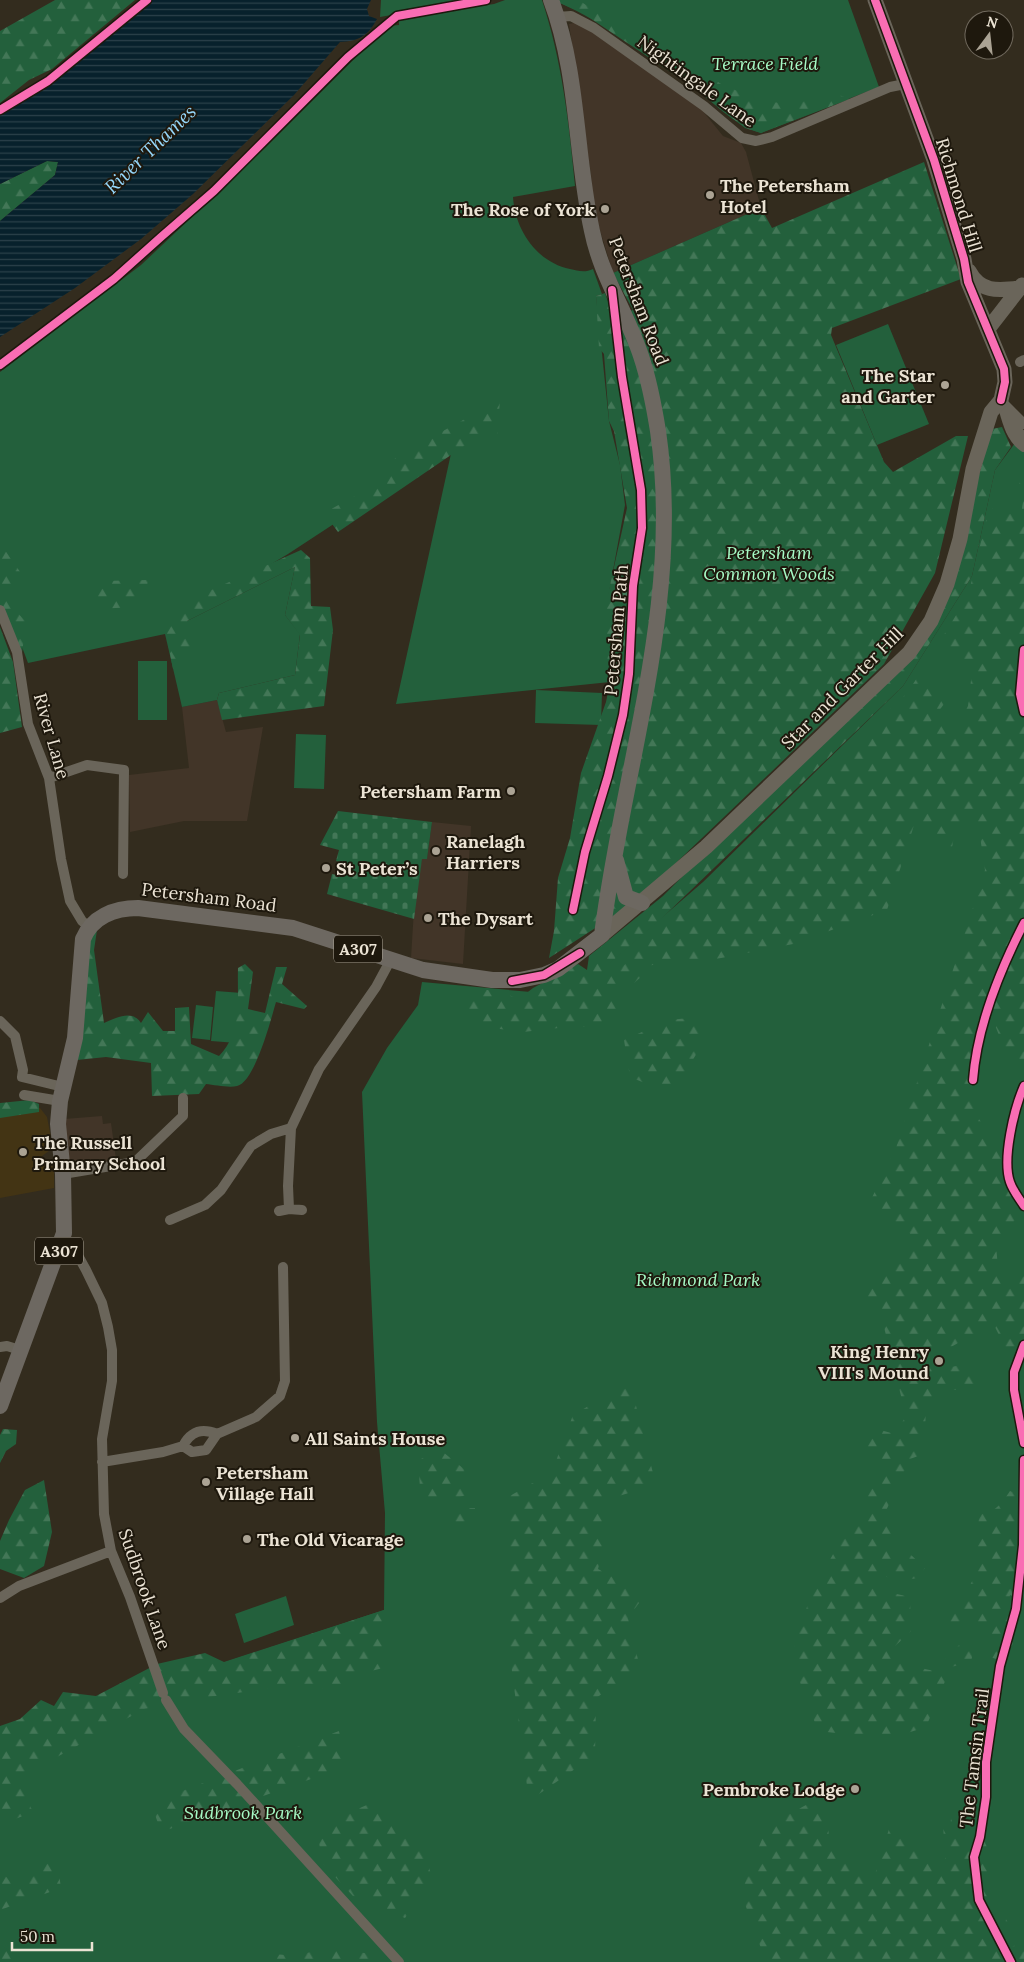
<svg xmlns="http://www.w3.org/2000/svg" width="1024" height="1962" font-family="Lora,serif">
<defs>
<pattern id="forest-firs" width="22" height="20" patternUnits="userSpaceOnUse" patternTransform="scale(1.25)"><rect width="22" height="20" fill="#23603c"/><path d="M5 1l3.5 6h-7zM16 11l3.5 6h-7z" fill="#437757"/></pattern>
<pattern id="cemetery-stones" width="16" height="16" patternUnits="userSpaceOnUse" patternTransform="scale(1.25)"><rect width="16" height="16" fill="#23603c"/><path d="M2 7V4a2 2 0 0 1 4 0v3zM10 15v-3a2 2 0 0 1 4 0v3z" fill="#437757"/></pattern>
<pattern id="water-rules" width="6" height="5" patternUnits="userSpaceOnUse" patternTransform="scale(1.25)"><rect width="6" height="5" fill="#07212c"/><path d="M0 2.5h6" fill="none" stroke="#2b414a"/></pattern>
</defs>
<rect width="100%" height="100%" fill="#332c1e"/>
<path fill="#423528" d="M 578,22 L 702,110 L 723,136 L 741,143 L 746,152 L 761,208 L 613,273 L 593,207 L 591,175 L 569,24 Z
M 217,700 L 226,732 L 263,727 L 247,821 L 184,821 L 130,832 L 129,775 L 189,768 L 182,707 Z
M 432,822 L 471,826 L 463,964 L 411,958 L 414,909 L 422,858 L 427,858 Z
M 102,1116 L 103,1124 L 111,1123 L 116,1159 L 68,1167 L 64,1119 Z"/>
<path fill="#433414" d="M 34,1107 L 40,1108 L 47,1117 L 53,1148 L 42,1156 L 45,1164 L 54,1167 L 54,1188 L 0,1198 L 0,1113 Z"/>
<path fill="#23603c" d="M 381,0 L 478,0 L 380,17 Z
M 505,0 L 542,0 C 562,61 569,122 575,186 L 513,197 C 515,229 536,262 570,269 C 578,271 585,273 593,269 L 602,294 L 596,296 L 609,421 L 620,465 L 625,505 L 605,614 L 610,682 L 396,704 L 452,449 L 442,453 L 288,554 L 185,615 L 187,621 L 295,567 L 285,615 L 300,634 L 295,675 L 219,693 L 217,700 L 182,707 L 165,634 L 28,663 L 0,588 L 0,372 L 141,265 L 266,147 L 387,26 L 399,25 L 399,18 L 494,4 Z
M 559,0 L 848,0 L 879,87 L 761,133 C 733,125 713,101 689,84 C 648,55 605,23 560,3 Z
M 888,324 L 929,424 L 877,445 L 836,345 Z
M 1024,431 L 1024,1962 L 0,1962 L 0,1736 L 384,1610 L 385,1513 L 377,1422 L 362,1092 L 387,1048 L 418,1005 L 422,982 L 531,992 L 608,964 L 703,882 L 903,686 L 972,576 L 995,470 Z
M 138,661 L 167,661 L 167,720 L 138,720 Z
M 536,690 L 602,693 L 601,725 L 535,723 Z
M 296,734 L 326,735 L 324,789 L 294,788 Z
M 216,991 L 242,993 L 237,1043 L 211,1041 Z
M 196,1005 L 213,1007 L 210,1040 L 192,1038 Z
M 286,1596 L 294,1625 L 244,1643 L 235,1614 Z"/>
<path fill="url(#forest-firs)" d="M 55,0 L 135,0 L 52,69 L 29,80 L 0,103 L 0,31 Z
M 559,0 L 578,0 L 669,56 L 688,62 L 724,86 L 766,101 L 788,104 L 839,95 L 850,99 L 761,133 L 745,128 L 690,85 L 581,12 L 560,3 Z
M 47,161 L 58,162 L 55,175 L 0,221 L 0,184 Z
M 924,162 L 961,279 L 832,328 L 831,335 L 884,462 L 893,472 L 956,436 L 968,436 L 935,573 L 884,664 L 634,903 L 549,958 L 554,931 L 558,878 L 570,838 L 581,773 L 606,702 L 610,682 L 603,617 L 627,508 L 614,431 L 609,421 L 604,354 L 599,348 L 596,296 L 605,293 L 613,316 L 633,310 L 613,273 L 761,208 L 772,228 Z
M 500,400 L 497,436 L 473,440 L 338,532 L 324,513 L 373,486 L 397,456 Z
M 1002,427 L 1011,447 L 995,470 L 972,576 L 903,686 L 660,920 L 609,964 L 621,968 L 907,693 L 917,678 L 947,690 L 947,700 L 929,724 L 958,726 L 968,706 L 972,672 L 937,646 L 968,596 L 989,508 L 1021,516 L 1023,501 L 1014,490 L 1019,482 L 1024,489 L 1024,1071 L 1007,1056 L 995,1025 L 971,1044 L 975,1113 L 1009,1164 L 1024,1199 L 1024,1208 L 996,1245 L 999,1280 L 1020,1271 L 1024,1275 L 1024,1362 L 1011,1359 L 993,1323 L 951,1347 L 930,1351 L 931,1369 L 975,1364 L 980,1390 L 944,1390 L 926,1404 L 925,1434 L 921,1455 L 910,1459 L 884,1515 L 898,1526 L 893,1548 L 911,1555 L 925,1568 L 917,1578 L 896,1582 L 880,1573 L 875,1578 L 888,1592 L 910,1597 L 911,1631 L 891,1650 L 916,1667 L 934,1671 L 963,1641 L 974,1647 L 971,1662 L 951,1667 L 926,1727 L 901,1735 L 845,1734 L 818,1731 L 791,1658 L 811,1594 L 847,1529 L 871,1512 L 857,1495 L 866,1480 L 882,1483 L 882,1469 L 867,1457 L 869,1427 L 895,1434 L 906,1416 L 881,1315 L 865,1308 L 858,1291 L 906,1256 L 910,1233 L 867,1208 L 896,1148 L 985,870 L 977,816 L 956,825 L 951,853 L 915,822 L 887,910 L 793,944 L 716,959 L 632,967 L 642,976 L 633,984 L 616,992 L 614,1002 L 620,1018 L 594,1027 L 567,1027 L 523,1032 L 492,1028 L 466,1012 L 467,989 L 509,991 L 511,996 L 519,999 L 533,988 L 578,964 L 587,970 L 589,956 L 663,896 L 937,621 L 992,429 Z
M 0,543 L 25,579 L 5,599 L 26,622 L 21,661 L 0,608 Z
M 301,550 L 310,558 L 311,606 L 330,607 L 333,630 L 324,706 L 222,720 L 217,700 L 219,693 L 295,675 L 300,635 L 285,615 L 295,567 L 187,621 L 193,658 L 173,669 L 166,633 L 178,605 Z
M 149,580 L 138,607 L 94,609 L 101,581 Z
M 0,627 L 13,662 L 22,727 L 0,733 Z
M 97,930 L 94,950 L 104,1023 C 116,1018 132,1009 141,1023 L 148,1012 L 163,1031 L 175,1031 L 175,1008 L 189,1007 L 191,1044 L 219,1056 C 243,1031 237,1000 238,968 L 245,964 L 253,972 L 248,1009 L 265,1013 L 276,967 L 287,967 L 282,984 L 307,1006 L 304,1009 L 276,1002 C 271,1019 255,1082 237,1086 C 229,1088 215,1085 206,1084 L 199,1094 L 152,1096 L 151,1063 L 106,1057 L 77,1060 L 87,943 Z
M 699,1017 L 707,1037 L 677,1085 L 652,1086 L 630,1077 L 624,1040 L 669,1020 Z
M 30,1100 L 39,1104 L 39,1112 L 0,1118 L 0,1103 Z
M 630,1382 L 656,1485 L 605,1500 L 606,1537 L 598,1569 L 629,1586 L 639,1603 L 628,1618 L 640,1668 L 596,1698 L 595,1755 L 529,1801 L 508,1641 L 508,1497 L 552,1472 L 573,1415 Z
M 3,1429 L 17,1430 L 16,1444 L 6,1451 L 0,1463 L 0,1435 Z
M 438,1448 L 464,1469 L 470,1494 L 450,1500 L 421,1501 L 418,1461 Z
M 44,1480 L 52,1532 L 44,1566 L 24,1578 L 0,1569 L 0,1541 L 9,1520 L 25,1490 Z
M 1010,1491 L 1020,1495 L 1024,1501 L 1024,1570 L 1018,1572 L 1014,1580 L 1024,1584 L 1024,1601 L 1010,1595 L 1008,1605 L 1020,1621 L 1006,1664 L 991,1657 L 994,1636 L 965,1615 L 948,1637 L 947,1627 L 975,1576 L 979,1514 C 995,1513 1001,1504 1010,1491 Z
M 458,1508 L 475,1508 L 474,1521 L 466,1532 L 452,1527 Z
M 384,1610 L 387,1667 L 363,1673 L 336,1689 L 272,1688 L 209,1697 L 144,1709 L 17,1779 L 33,1812 L 0,1825 L 0,1726 L 20,1719 L 41,1700 L 54,1706 L 63,1692 L 96,1696 L 157,1664 L 205,1653 L 224,1662 Z
M 339,1731 L 345,1758 L 328,1773 L 161,1832 L 151,1803 Z
M 376,1801 L 418,1845 L 426,1857 L 432,1878 L 405,1918 L 353,1896 L 323,1864 L 316,1827 Z
M 806,1805 L 827,1818 L 830,1846 L 872,1884 L 889,1829 C 910,1841 926,1858 946,1872 L 943,1824 L 951,1818 L 955,1833 L 986,1842 L 991,1871 L 981,1875 L 980,1880 L 992,1891 L 993,1899 L 985,1905 L 991,1916 L 1005,1917 L 1009,1925 L 1006,1935 L 999,1933 L 994,1941 L 1002,1954 L 1024,1939 L 1024,1962 L 766,1962 L 741,1893 L 767,1826 Z
M 56,1853 L 61,1888 L 0,1910 L 0,1870 L 10,1881 Z
M 0,1943 L 24,1950 L 22,1962 L 0,1962 Z
M 319,1949 L 365,1953 L 373,1962 L 264,1962 L 273,1954 L 298,1956 Z"/>
<path fill="url(#cemetery-stones)" d="M 338,811 L 432,822 L 427,859 L 422,859 L 414,919 L 327,894 L 332,874 L 341,876 L 344,863 L 336,861 L 339,850 L 320,845 Z"/>
<path fill="url(#water-rules)" d="M 150,0 L 371,0 L 367,9 L 369,16 L 377,19 C 368,36 359,41 340,42 L 294,95 L 193,194 L 141,239 L 75,288 L 0,337 L 0,221 L 55,175 L 58,162 L 47,161 L 0,184 L 0,114 L 35,93 L 131,18 Z"/>
<g fill="none" stroke-linecap="round" stroke-linejoin="round">
<path stroke="#6a655a" stroke-width="10" d="M 557,17 L 571,16 L 594,28 L 704,106 L 742,138 L 756,141 L 772,137 L 890,87 L 905,84
M 1020,362 L 1024,360
M 1001,400 C 1006,416 1009,437 1024,447
M 1001,401 L 1024,424
M 1009,423 L 1024,437
M 0,610 L 17,652 L 28,724 L 49,778 L 61,859 L 70,901 L 82,921 L 88,926
M 49,778 L 87,765 L 124,770 L 123,874
M 0,1021 L 15,1036 L 23,1070 L 22,1077 L 63,1087
M 24,1095 L 60,1101
M 63,1174 L 135,1162 L 183,1116 L 183,1098
M 302,1210 L 289,1209 L 288,1186 L 291,1128 L 319,1069 L 376,987 L 390,961
M 279,1211 L 289,1209
M 170,1220 L 205,1205 L 221,1190 L 251,1146 L 271,1134 L 291,1128
M 63,1239 L 71,1243 L 86,1270 L 102,1303 L 108,1327 L 112,1350 L 112,1381 L 102,1439 L 104,1514 L 111,1551 L 130,1597 L 163,1693
M 0,1347 L 7,1346 L 20,1350
M 183,1446 C 191,1431 202,1428 217,1434
M 102,1462 L 163,1452 L 183,1446 L 192,1452 L 206,1450 L 217,1434 L 256,1417 L 280,1396 L 285,1381 L 283,1267
M 0,1598 L 19,1586 L 111,1551
M 166,1700 L 184,1729 L 237,1784 L 399,1962"/>
<path stroke="#6a655a" stroke-width="15" d="M 969,271 C 980,292 997,291 1019,288
M 988,329 L 1022,285
M 602,935 L 706,847 L 909,653 L 931,621 L 947,584 L 960,539 L 973,469 L 991,412 L 1001,400 L 1005,382 L 1004,369 L 968,282 L 964,259 L 934,160 L 875,0"/>
<path stroke="#6d6861" stroke-width="16" d="M 616,860 L 626,897 L 642,903
M 0,1406 L 64,1233 L 63,1174 L 58,1124 L 60,1101 L 75,1038 L 83,939 C 92,917 114,908 138,908 L 293,928 L 423,970 L 492,980 L 520,980 L 544,975 L 558,969 L 602,935 C 623,767 683,602 658,431 C 654,406 649,380 641,356 C 627,313 601,276 592,231 C 575,154 579,74 551,0"/>
<g stroke="#1e180d" stroke-width="11">
<path id="cycleway" d="M 875,0 L 934,160 L 964,259 L 968,282 L 1004,369 L 1005,382 L 1001,400
M 0,110 L 48,81 L 147,0
M 0,365 L 114,279 L 161,237 L 214,191 L 348,57 L 397,16 L 486,0
M 1024,650 L 1020,694 L 1024,712
M 573,910 L 585,852 L 608,776 L 623,715 L 629,674 L 633,586 L 642,528 L 641,490 L 622,377 L 612,290
M 512,981 L 544,975 L 580,953
M 973,1080 C 977,1027 1000,970 1024,923
M 1024,1086 C 1014,1109 1002,1159 1010,1182 C 1013,1191 1019,1198 1024,1206
M 1024,1345 L 1014,1372 L 1014,1390 L 1024,1443
M 1011,1962 L 979,1900 L 974,1857 L 980,1837 L 986,1797 L 986,1762 L 1000,1666 L 1016,1609 L 1023,1545 L 1024,1460"/>
</g>
<use href="#cycleway" stroke="#f96db3" stroke-width="8"/>
</g>
<g fill="#aba394" stroke="#1e180d" stroke-width="2">
<circle cx="710" cy="195" r="5"/>
<circle cx="605" cy="209" r="5"/>
<circle cx="945" cy="385" r="5"/>
<circle cx="511" cy="791" r="5"/>
<circle cx="436" cy="851" r="5"/>
<circle cx="326" cy="868" r="5"/>
<circle cx="428" cy="918" r="5"/>
<circle cx="23" cy="1152" r="5"/>
<circle cx="939" cy="1361" r="5"/>
<circle cx="295" cy="1438" r="5"/>
<circle cx="206" cy="1482" r="5"/>
<circle cx="247" cy="1539" r="5"/>
<circle cx="855" cy="1789" r="5"/>
</g>
<g text-anchor="middle" dominant-baseline="central" stroke-width="4" stroke-linejoin="round" paint-order="stroke">
<g fill="#1e180d" stroke="#aea698" stroke-width="1">
<rect x="334" y="935.5" width="48" height="27" rx="4"/>
<rect x="35" y="1237.5" width="48" height="27" rx="4"/>
</g>
<g font-size="16" font-weight="bold" fill="#ebe3d4">
<text x="358" y="949">A307</text>
<text x="59" y="1251">A307</text>
</g>
<g font-size="18" font-style="italic" fill="#a6fac5" stroke="#1e180d">
<text x="765" y="63">Terrace Field</text>
<text x="769" y="552">Petersham<tspan x="769" dy="21">Common Woods</tspan></text>
<text x="698" y="1279">Richmond Park</text>
<text x="243" y="1812">Sudbrook Park</text>
</g>
<g font-size="18" fill="#ebe3d4" stroke="#1e180d">
<text transform="translate(697 81) rotate(36)">Nightingale Lane</text>
<text transform="translate(959 195) rotate(73)">Richmond Hill</text>
<text transform="translate(639 301) rotate(69)">Petersham Road</text>
<text transform="translate(616 630) rotate(-85)">Petersham Path</text>
<text transform="translate(842 688) rotate(-45)">Star and Garter Hill</text>
<text transform="translate(52 736) rotate(74)">River Lane</text>
<text transform="translate(209 897) rotate(7)">Petersham Road</text>
<text transform="translate(145 1589) rotate(71)">Sudbrook Lane</text>
<text transform="translate(974 1758) rotate(-83)">The Tamsin Trail</text>
</g>
<g font-size="18" font-weight="bold" fill="#ebe3d4" stroke="#1e180d" text-anchor="start">
<text x="720" y="185">The Petersham<tspan x="720" dy="21">Hotel</tspan></text>
<text x="595" y="209" text-anchor="end">The Rose of York</text>
<text x="935" y="375" text-anchor="end">The Star<tspan x="935" dy="21">and Garter</tspan></text>
<text x="501" y="791" text-anchor="end">Petersham Farm</text>
<text x="446" y="841">Ranelagh<tspan x="446" dy="21">Harriers</tspan></text>
<text x="336" y="868">St Peter’s</text>
<text x="438" y="918">The Dysart</text>
<text x="33" y="1142">The Russell<tspan x="33" dy="21">Primary School</tspan></text>
<text x="929" y="1351" text-anchor="end">King Henry<tspan x="929" dy="21">VIII's Mound</tspan></text>
<text x="305" y="1438">All Saints House</text>
<text x="216" y="1472">Petersham<tspan x="216" dy="21">Village Hall</tspan></text>
<text x="257" y="1539">The Old Vicarage</text>
<text x="845" y="1789" text-anchor="end">Pembroke Lodge</text>
</g>
<g font-size="19" font-style="italic" fill="#95d6f9" stroke="#1e180d">
<text transform="translate(150 149) rotate(-44)">River Thames</text>
</g>
</g>
<g transform="translate(989 35) rotate(15)"><circle r="24" fill="#1e180d" stroke="#70695d"/>
<path d="M0-4L9 19L0 12L-9 19Z" fill="#aba394"/>
<text y="-8" font-size="14" font-weight="bold" text-anchor="middle" fill="#ebe3d4">N</text>
</g>
<path d="M12 1942v8h80v-8" fill="none" stroke="#ebe3d4" stroke-width="2.5"/>
<text x="20" y="1942" font-size="15" fill="#ebe3d4" stroke="#1e180d" stroke-width="4" paint-order="stroke">50 m</text>
</svg>
